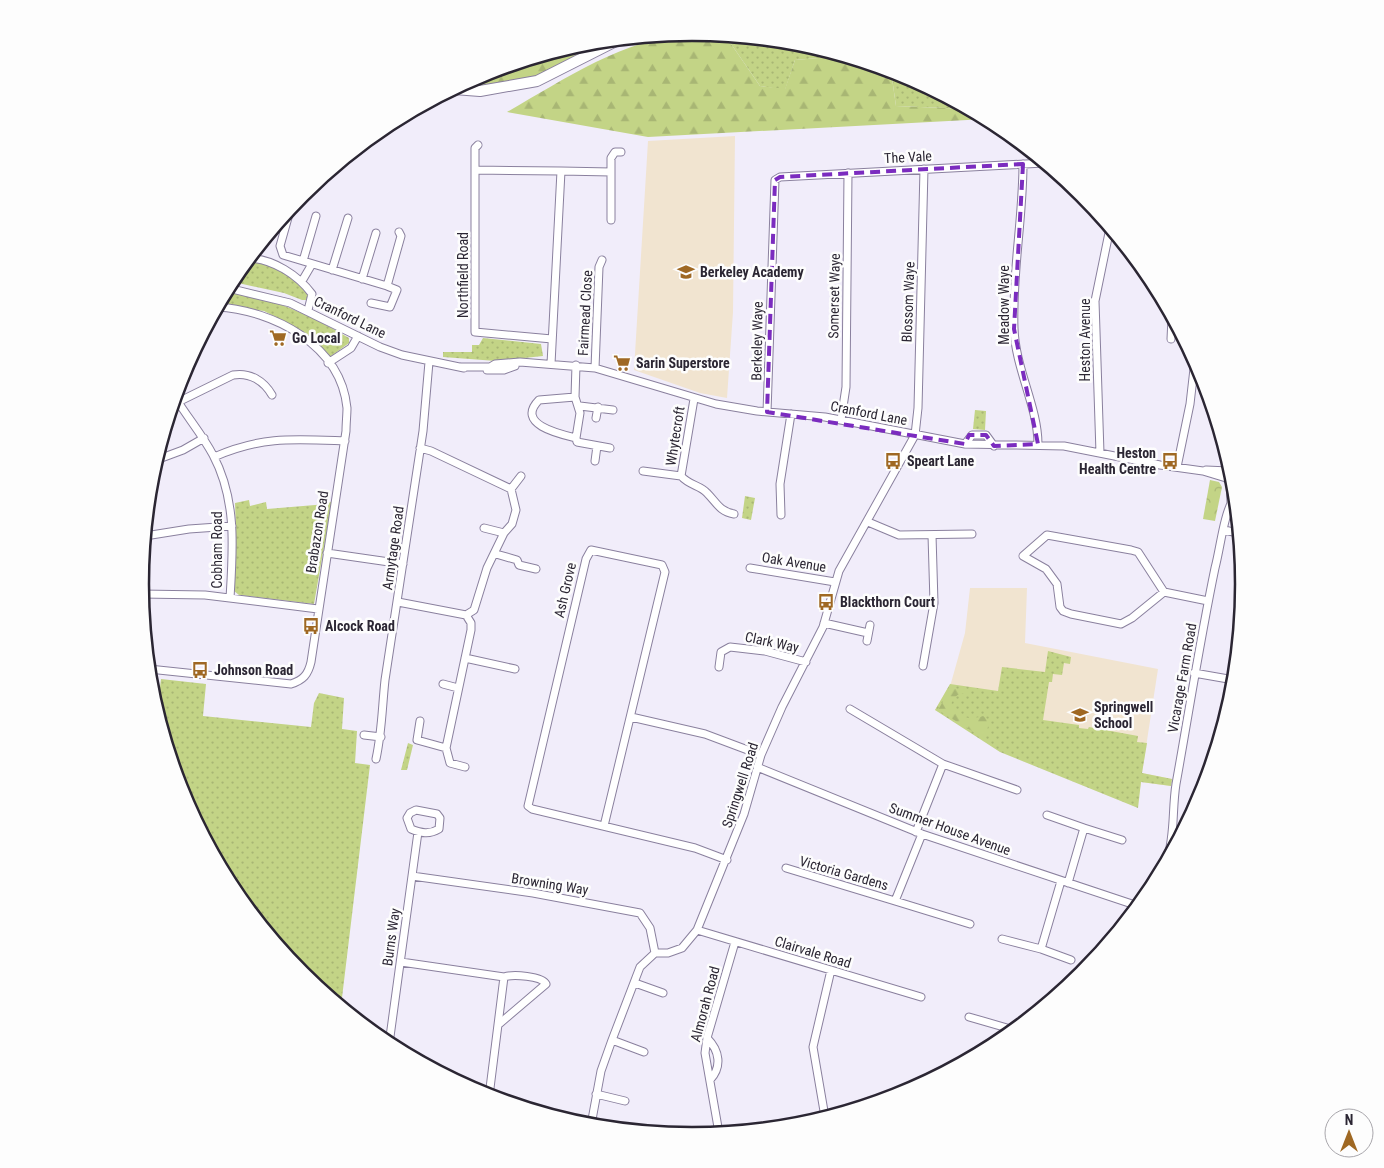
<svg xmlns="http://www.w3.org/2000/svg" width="1384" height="1168" font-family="'Roboto Condensed',sans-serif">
<defs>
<pattern id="grass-dots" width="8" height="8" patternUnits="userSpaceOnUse" patternTransform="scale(1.25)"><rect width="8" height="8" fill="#c3d486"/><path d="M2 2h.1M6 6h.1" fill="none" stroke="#a8b674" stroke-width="1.8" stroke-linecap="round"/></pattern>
<pattern id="forest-firs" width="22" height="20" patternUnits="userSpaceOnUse" patternTransform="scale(1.25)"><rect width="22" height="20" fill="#c3d486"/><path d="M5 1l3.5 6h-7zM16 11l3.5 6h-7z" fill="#a8b674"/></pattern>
<pattern id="park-crowns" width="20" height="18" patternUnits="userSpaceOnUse" patternTransform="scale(1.25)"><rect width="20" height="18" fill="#c3d486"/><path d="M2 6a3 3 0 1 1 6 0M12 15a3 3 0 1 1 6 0" fill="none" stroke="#a8b674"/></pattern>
</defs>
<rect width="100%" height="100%" fill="#f1edfa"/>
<path fill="#f1e4d0" d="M 735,136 L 733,312 L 727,398 L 700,393 L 634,370 L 648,141 Z
M 970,588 L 1027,588 L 1025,643 L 1158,669 L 1142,773 L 1172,779 L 1171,786 L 1141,782 L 1138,801 L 1107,795 L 935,710 L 951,683 L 965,633 Z"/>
<path fill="url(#grass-dots)" d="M 727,38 L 800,43 L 842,56 L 795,60 L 785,90 L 760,86 Z
M 891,71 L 903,75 L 968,109 L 896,106 Z
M 247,261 C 263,259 309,281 309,300 L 302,300 L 284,293 L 238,283 L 233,279 Z
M 226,293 C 270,295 311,316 349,338 L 349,343 L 330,357 L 297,328 L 264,311 L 219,305 Z
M 483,338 L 541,344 L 543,356 L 496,361 L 443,357 L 443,352 L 472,352 L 472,345 L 479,345 Z
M 975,410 L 986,411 L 985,430 L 973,429 Z
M 745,496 L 755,498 L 751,520 L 742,518 Z
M 249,500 L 250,506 L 266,502 L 267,509 L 327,504 L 332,501 L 314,604 L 239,595 L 234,591 L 236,531 L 235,503 Z
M 1048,651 L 1071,657 L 1070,664 L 1064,663 L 1062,675 L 1053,674 L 1052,682 L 1049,682 L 1043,720 L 1079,725 L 1079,728 L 1088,729 L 1089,727 L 1138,736 L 1137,742 L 1147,743 L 1142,773 L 1172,779 L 1171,786 L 1141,782 L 1138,808 L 1000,752 L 935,710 L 950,684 L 998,691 L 1002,667 L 1045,672 Z
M 161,679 L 206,684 L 203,716 L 311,727 L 314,703 L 319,693 L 344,698 L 342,729 L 357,731 L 355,763 L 370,765 L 341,1006 L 302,974 L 233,890 L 182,795 L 157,712 Z
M 408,743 L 413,745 L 407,770 L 401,770 Z"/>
<path fill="url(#forest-firs)" d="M 692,33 L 727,38 L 760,86 L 785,89 L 795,60 L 842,56 L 891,71 L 896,106 L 968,109 L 986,119 L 648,137 L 507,112 C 565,79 623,39 692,33 Z
M 609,41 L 546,74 L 510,84 L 474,86 L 470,80 L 481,74 L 585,43 Z
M 951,688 L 967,690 L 971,695 C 959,691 955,695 950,706 C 960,717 968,721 983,716 L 989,720 L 987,732 L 980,736 L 938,710 Z"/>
<path fill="url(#park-crowns)" d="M 1210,480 L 1219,482 L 1222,487 L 1215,521 L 1203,519 Z"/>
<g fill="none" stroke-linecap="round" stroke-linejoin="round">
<g stroke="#8a809e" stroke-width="9">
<path id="minor" d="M 478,145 L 475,148 L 475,332 L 552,339
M 1023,164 C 1023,219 1012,273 1014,328 C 1015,368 1038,407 1038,444
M 476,170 L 561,171
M 291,207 L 280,246 L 283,255 L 387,286 L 401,236 L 399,232
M 611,220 L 611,158 L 615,152 L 621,152
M 249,258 C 273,259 298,275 312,294 L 308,310
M 303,261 L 316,216
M 332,270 L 348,218
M 362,279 L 376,233
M 302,281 L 312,264
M 228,288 L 290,303 L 380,347 L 402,355 L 464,368
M 371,303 L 390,307 L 397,290 L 387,286
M 1171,339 L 1172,318
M 328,363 L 351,348 L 358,336
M 551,364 L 561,171 L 611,172
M 576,365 L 575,397 L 580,413 L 576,438 L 577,442 L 610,448
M 461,367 L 490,367 L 495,364 L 520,362 L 595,368 L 716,404 L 757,411 L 825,417 L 965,444 L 1064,446 L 1160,465 L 1203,471 L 1226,478
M 595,368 L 599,267 L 602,260
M 487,370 L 504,370 L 515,366
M 175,397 C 187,417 202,434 213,455 C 237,500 233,549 230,598
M 575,397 L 539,400 C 515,424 559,434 576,438
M 694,399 L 681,476 C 690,486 700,485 707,493 C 717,503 719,511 734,514
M 178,402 L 233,375 C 250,372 264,381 272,395
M 580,406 L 613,410
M 767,412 L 775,180 L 780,177 L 1044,163
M 596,418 L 598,407
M 841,420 L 846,387 L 848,173
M 965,444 L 972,435 L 986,435 L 994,446
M 1100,453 L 1095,301 L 1110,228
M 214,457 C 262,436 294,439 345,441
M 156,460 L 183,450 L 204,438
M 595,461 L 597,446
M 1177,467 L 1190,404 L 1195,360
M 1206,470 L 1229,471
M 643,471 L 681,476
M 1226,478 L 1230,482 L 1231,502
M 511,489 L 521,476
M 781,515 L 780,484 L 791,414
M 868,522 L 899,535 L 972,534
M 484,528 L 504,533
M 1224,530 L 1238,533
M 145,536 L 189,529 L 232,526
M 327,553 L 403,564
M 496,554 L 517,560 L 519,565 L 536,569
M 750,568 L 835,582
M 1164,592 L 1138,552 L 1131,550 L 1047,535 L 1023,556 L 1046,569 L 1057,584 L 1060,607 L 1063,611 L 1071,614 L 1121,624 L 1132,618 L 1164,592 L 1208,601
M 141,594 L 205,595 L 318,609
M 398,602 L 466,615 L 474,610 L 487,568 L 504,533 L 512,524 L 516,510 L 511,489 L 431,451 L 420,448
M 824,623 L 868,633
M 867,641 L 870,625
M 465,658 L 515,669
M 923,666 L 934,603 L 932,535
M 719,667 L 721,652 L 730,647 L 765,651 L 806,662
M 149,669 L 291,684 C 303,680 308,675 311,662 L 346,431 C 346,423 347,415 347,408 C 341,345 273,310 217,307
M 1194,673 L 1234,680
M 443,684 L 458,688
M 850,709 L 943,764 L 916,832
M 631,717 L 705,734 L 761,755
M 420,721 L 417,740 L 446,748
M 364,735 L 381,737
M 376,759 C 382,731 382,708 385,680 L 423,431 L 429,362
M 943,764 L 1017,790
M 465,767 L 450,763 L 446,748 L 471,630 L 471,623 L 466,615
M 757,767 L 922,834 L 1138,906
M 416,810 L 437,814 L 440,818 L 439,829 C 429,835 421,833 411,829 L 407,818 L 410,813 Z
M 1047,815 L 1084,828 L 1068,883
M 604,826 L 665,572 L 662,565 L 591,550 L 586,559 L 528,806 L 532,809 L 695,848 L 727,860
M 1084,828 L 1122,840
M 1167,860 C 1175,835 1172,809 1176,784 C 1189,712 1200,640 1215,568 C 1221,545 1223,516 1235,495
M 786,868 L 895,901 L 922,834
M 412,876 L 533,893 L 640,913 L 650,928 L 655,953
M 1061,881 L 1041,949 L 1071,960
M 895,901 L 970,924
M 697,930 L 921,997
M 1002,939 L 1041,949
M 401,962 L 504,977 L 489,1096
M 635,983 L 663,993
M 969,1017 L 1014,1030
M 499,1024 L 546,984 C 542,976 513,974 504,977
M 707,1038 C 720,1051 722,1067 710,1080
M 612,1040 L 644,1052
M 389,1044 L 418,832
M 596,1094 L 625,1101
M 825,1117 L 813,1047 L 831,970
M 591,1125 L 601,1071 L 612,1040 L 640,967 L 655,953 L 668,953 L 682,948 L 697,930 L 744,814 L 761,755 L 782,707 L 823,627 L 839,571 L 915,435 L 918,408 L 924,169
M 719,1133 L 705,1053 L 707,1038 L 735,942"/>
</g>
<g stroke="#8a809e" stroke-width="12">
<path id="highway" d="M 454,89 L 480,91 L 537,81 L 618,40"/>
</g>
<use href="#minor" stroke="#fff" stroke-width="7"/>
<use href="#highway" stroke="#fff" stroke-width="10"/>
</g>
<path fill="none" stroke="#7b2cbf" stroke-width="4" stroke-dasharray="10 6" stroke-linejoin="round" d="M 1023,164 L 1014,329 L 1038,444 L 994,446 L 986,435 L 969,435 L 965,444 L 767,412 L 775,180 L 780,177 Z"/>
<defs>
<g id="school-bare" transform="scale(1.35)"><path d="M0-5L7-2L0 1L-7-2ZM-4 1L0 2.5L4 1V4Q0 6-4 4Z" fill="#9f6823" stroke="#fdfdfd" stroke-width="2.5" paint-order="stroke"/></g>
<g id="supermarket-bare" transform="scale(1.35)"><path d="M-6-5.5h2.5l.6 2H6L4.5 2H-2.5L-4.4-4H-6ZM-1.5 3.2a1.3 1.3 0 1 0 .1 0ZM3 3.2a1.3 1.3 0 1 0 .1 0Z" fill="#9f6823" stroke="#fdfdfd" stroke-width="2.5" paint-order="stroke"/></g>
<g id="bus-bare" transform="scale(1.35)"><path d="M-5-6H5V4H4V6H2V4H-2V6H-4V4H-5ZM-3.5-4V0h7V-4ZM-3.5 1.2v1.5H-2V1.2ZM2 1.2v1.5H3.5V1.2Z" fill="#9f6823" stroke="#fdfdfd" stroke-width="2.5" paint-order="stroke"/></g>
</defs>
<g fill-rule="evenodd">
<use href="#school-bare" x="686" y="272"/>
<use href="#supermarket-bare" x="278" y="338"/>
<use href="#supermarket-bare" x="622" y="363"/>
<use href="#bus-bare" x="893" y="461"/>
<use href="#bus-bare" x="1170" y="461"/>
<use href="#bus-bare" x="826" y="602"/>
<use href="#bus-bare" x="311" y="626"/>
<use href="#bus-bare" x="200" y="670"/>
<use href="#school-bare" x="1080" y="715"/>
</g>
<g text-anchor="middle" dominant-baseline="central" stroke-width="5" stroke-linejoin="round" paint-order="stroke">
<g font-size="14" fill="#2b2633" stroke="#fdfdfd">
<text transform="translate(908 157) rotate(-3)">The Vale</text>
<text transform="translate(463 275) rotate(-90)">Northfield Road</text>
<text transform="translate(834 296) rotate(-89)">Somerset Waye</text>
<text transform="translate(908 302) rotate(-88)">Blossom Waye</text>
<text transform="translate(1004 305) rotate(-90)">Meadow Waye</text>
<text transform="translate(585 313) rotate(-87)">Fairmead Close</text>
<text transform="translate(350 317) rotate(26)">Cranford Lane</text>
<text transform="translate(1085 340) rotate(-90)">Heston Avenue</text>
<text transform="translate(757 341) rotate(-89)">Berkeley Waye</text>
<text transform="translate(869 413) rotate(11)">Cranford Lane</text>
<text transform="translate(675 436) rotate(-81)">Whytecroft</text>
<text transform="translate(317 532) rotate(-81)">Brabazon Road</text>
<text transform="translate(393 548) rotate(-82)">Armytage Road</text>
<text transform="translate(217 550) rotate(-90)">Cobham Road</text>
<text transform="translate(794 562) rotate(9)">Oak Avenue</text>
<text transform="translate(565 590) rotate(-77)">Ash Grove</text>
<text transform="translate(772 642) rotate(12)">Clark Way</text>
<text transform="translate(1182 678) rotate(-80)">Vicarage Farm Road</text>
<text transform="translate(740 785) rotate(-72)">Springwell Road</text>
<text transform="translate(950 829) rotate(20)">Summer House Avenue</text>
<text transform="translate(844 873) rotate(16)">Victoria Gardens</text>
<text transform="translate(550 884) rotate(9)">Browning Way</text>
<text transform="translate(391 937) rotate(-82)">Burns Way</text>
<text transform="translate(813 952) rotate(17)">Clairvale Road</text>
<text transform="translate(705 1004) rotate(-75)">Almorah Road</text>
</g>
<g font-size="14" font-weight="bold" fill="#2b2633" stroke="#fdfdfd" text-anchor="start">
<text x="700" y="272">Berkeley Academy</text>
<text x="292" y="338">Go Local</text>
<text x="636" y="363">Sarin Superstore</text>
<text x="1156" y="453" text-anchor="end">Heston<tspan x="1156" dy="16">Health Centre</tspan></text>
<text x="907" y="461">Speart Lane</text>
<text x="840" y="602">Blackthorn Court</text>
<text x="325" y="626">Alcock Road</text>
<text x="214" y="670">Johnson Road</text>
<text x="1094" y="707">Springwell<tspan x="1094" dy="16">School</tspan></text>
</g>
</g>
<path d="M0 0H1384V1168H0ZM149 584a543 543 0 1 1 1086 0a543 543 0 1 1-1086 0Z" fill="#fdfdfd" fill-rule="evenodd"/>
<path fill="none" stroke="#2b2633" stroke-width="2.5" d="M149 584a543 543 0 1 1 1086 0a543 543 0 1 1-1086 0Z"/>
<g transform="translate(1349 1133)"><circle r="24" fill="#fdfdfd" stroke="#a9a7ac"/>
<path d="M0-4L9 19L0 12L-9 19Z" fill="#9f6823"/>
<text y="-8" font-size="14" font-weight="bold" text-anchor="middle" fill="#2b2633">N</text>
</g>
</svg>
